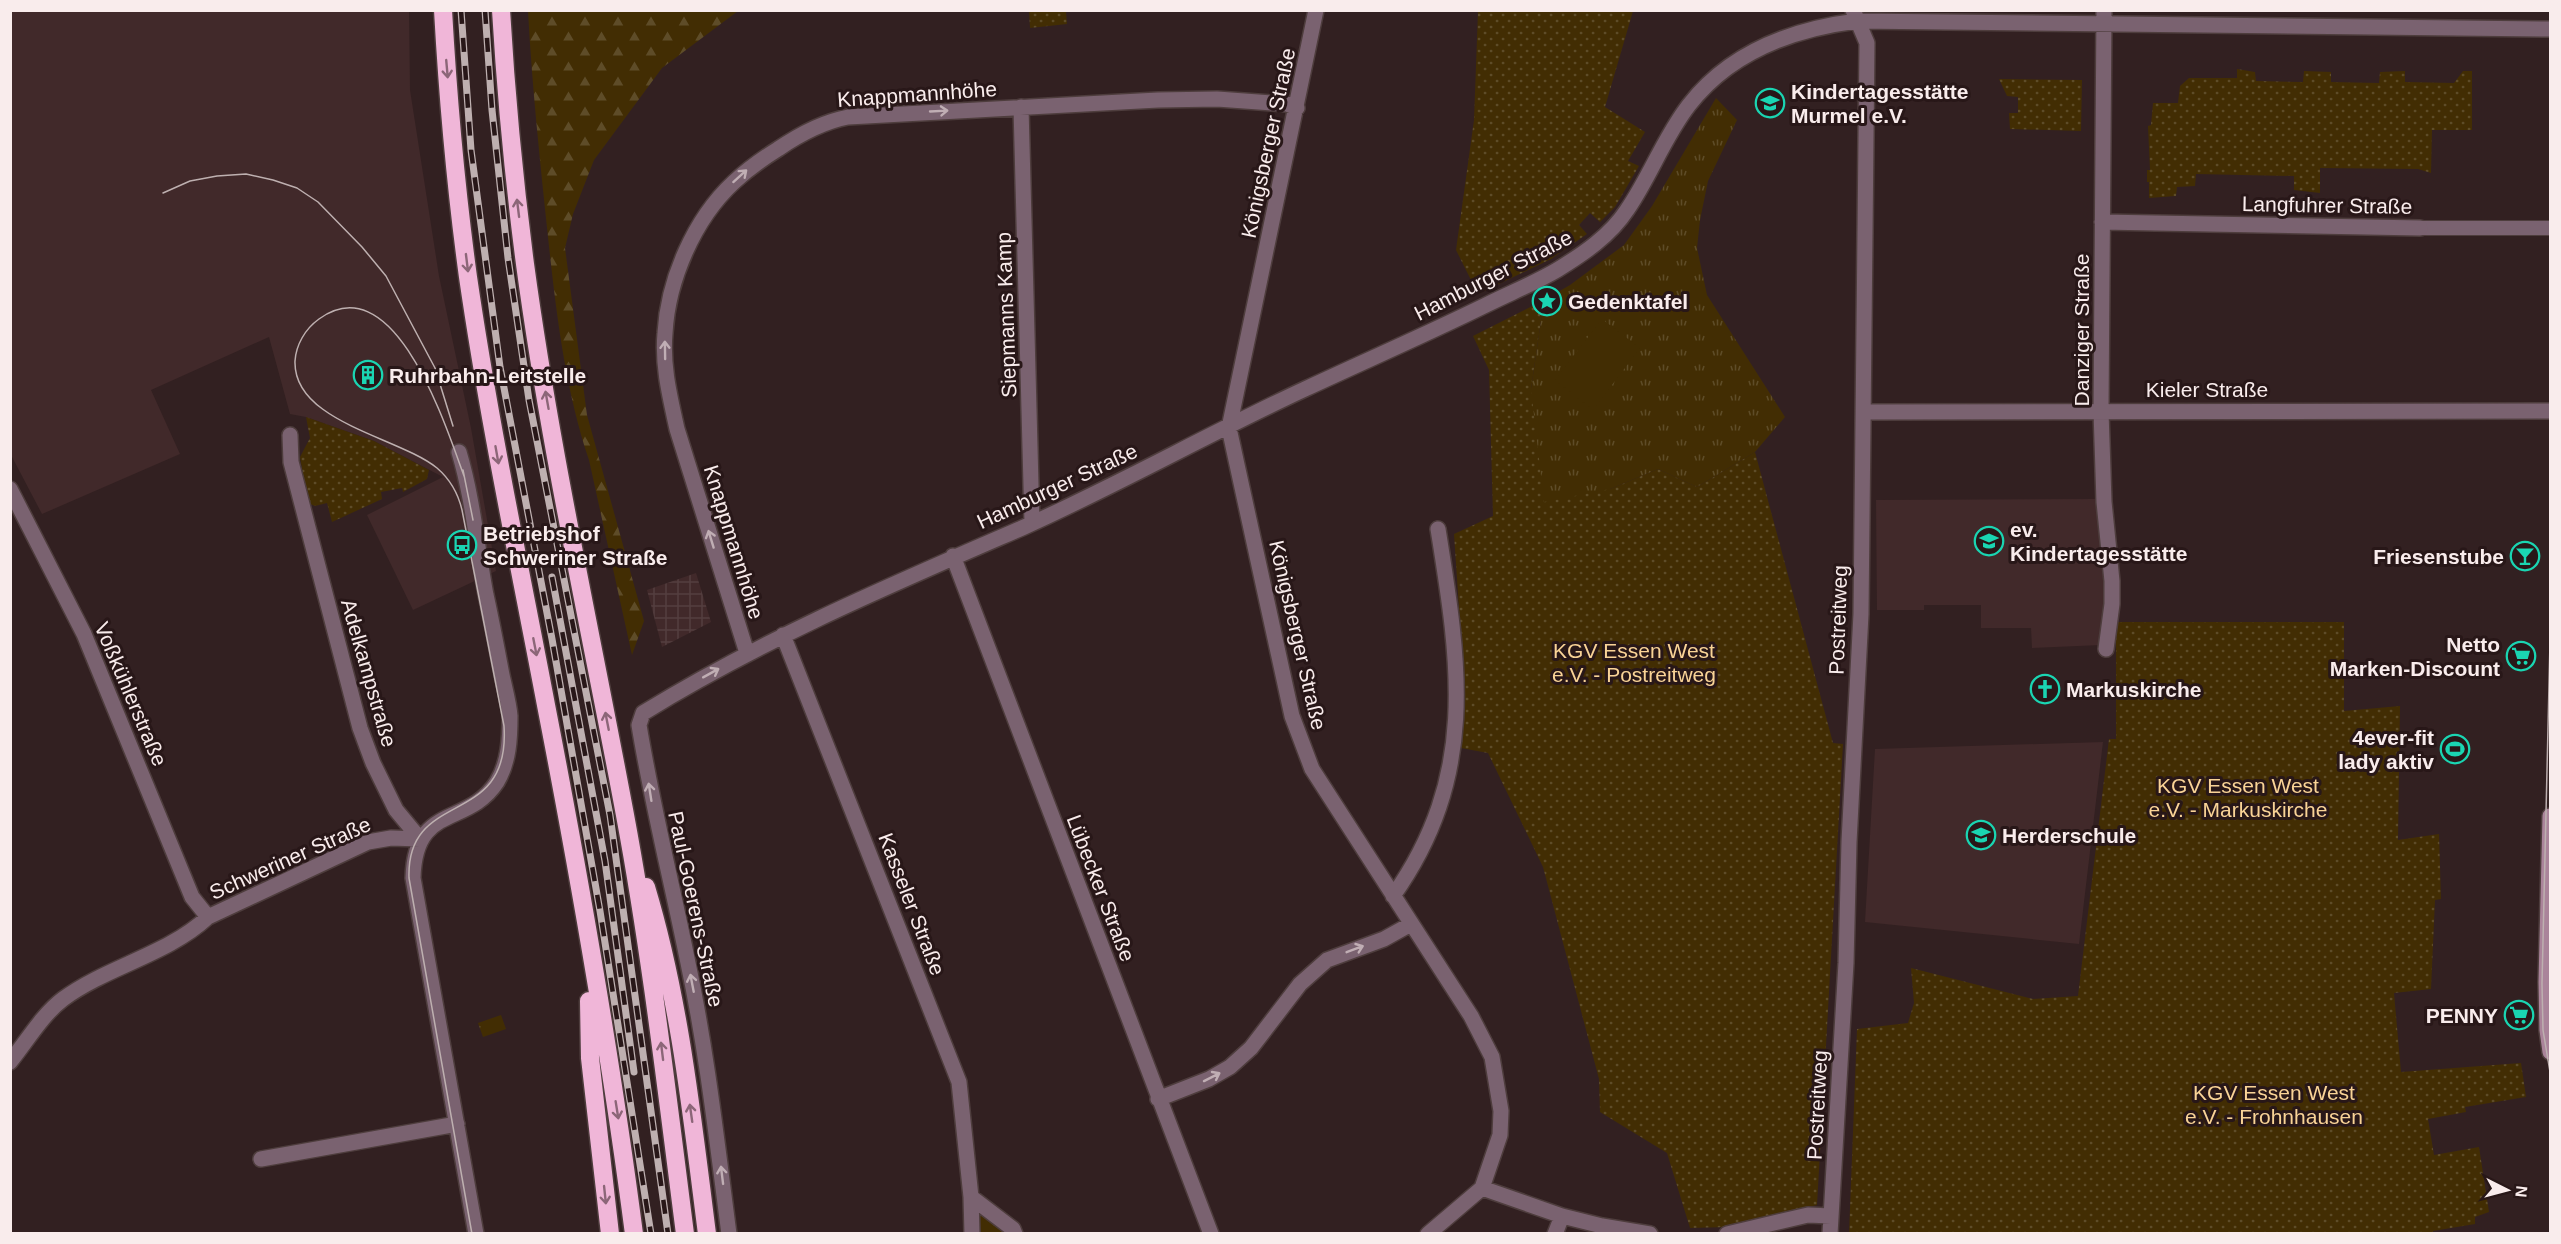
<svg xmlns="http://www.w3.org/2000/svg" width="2561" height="1244" font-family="Arial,sans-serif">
<defs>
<pattern id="industrial-grid" width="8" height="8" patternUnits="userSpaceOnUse" patternTransform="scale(1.5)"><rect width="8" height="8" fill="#41292a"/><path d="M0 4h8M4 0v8" fill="none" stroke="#543e3f"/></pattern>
<pattern id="grass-dots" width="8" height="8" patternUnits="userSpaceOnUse" patternTransform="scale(1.5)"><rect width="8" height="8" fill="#422d03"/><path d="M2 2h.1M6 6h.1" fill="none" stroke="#5e4c28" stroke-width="1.8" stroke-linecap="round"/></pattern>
<pattern id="forest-firs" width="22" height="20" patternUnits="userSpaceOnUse" patternTransform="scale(1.5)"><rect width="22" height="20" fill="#422d03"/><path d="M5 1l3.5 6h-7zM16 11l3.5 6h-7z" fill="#5e4c28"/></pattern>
<pattern id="park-tufts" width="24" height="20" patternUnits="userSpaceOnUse" patternTransform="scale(1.5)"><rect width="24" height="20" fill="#422d03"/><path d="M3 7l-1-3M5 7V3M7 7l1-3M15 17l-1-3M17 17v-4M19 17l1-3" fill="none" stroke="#5e4c28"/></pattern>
</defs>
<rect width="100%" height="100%" fill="#322021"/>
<path fill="#41292a" d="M 10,11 L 409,11 L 410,90 L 439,276 L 471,428 L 496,571 L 413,610 L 367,515 L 443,477 L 374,441 L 306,417 L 290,414 L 269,337 L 151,390 L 180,454 L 42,514 L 11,455 Z
M 2097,499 L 2108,582 L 2101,645 L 2032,648 L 2031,628 L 1981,628 L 1981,605 L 1924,605 L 1924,610 L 1877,610 L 1876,500 Z
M 2103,742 L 2079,944 L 1865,922 L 1875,749 Z"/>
<path fill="url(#industrial-grid)" d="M 696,573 L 711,622 L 662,647 L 647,590 Z"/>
<path fill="url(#grass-dots)" d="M 1029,11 L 1066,11 L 1067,24 L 1030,28 Z
M 1478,11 L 1633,11 L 1605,107 L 1645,132 L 1628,161 L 1639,166 L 1615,207 L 1600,222 L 1590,213 L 1579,225 L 1587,234 L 1551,259 L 1478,294 L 1456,250 L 1474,120 Z
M 2237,69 L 2255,72 L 2256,81 L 2303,82 L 2304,71 L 2331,72 L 2331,82 L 2379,83 L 2380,72 L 2405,71 L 2405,82 L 2454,83 L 2463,71 L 2472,71 L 2472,130 L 2432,130 L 2431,173 L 2418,169 L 2320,168 L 2320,193 L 2294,190 L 2294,176 L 2196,174 L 2195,186 L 2177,187 L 2176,196 L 2149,198 L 2149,182 L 2147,182 L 2147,170 L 2150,170 L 2148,126 L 2151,125 L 2153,103 L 2178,103 L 2180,86 L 2189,78 L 2237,78 Z
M 1999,79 L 2082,80 L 2081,131 L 2010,129 L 2009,113 L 2018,113 L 2018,97 L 2007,96 Z
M 1544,300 L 1531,389 L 1610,489 L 1658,469 L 1697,487 L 1755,452 L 1833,743 L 1843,744 L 1817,1205 L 1729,1227 L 1690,1228 L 1667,1153 L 1600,1112 L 1599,1079 L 1543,867 L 1488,753 L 1461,748 L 1464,683 L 1454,534 L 1493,516 L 1489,370 L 1473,336 Z
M 306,417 L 374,441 L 429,470 L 427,479 L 403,492 L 402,488 L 381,492 L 382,499 L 332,522 L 327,503 L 315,506 L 310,504 L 307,497 L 300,457 L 310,438 Z
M 2116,622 L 2344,622 L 2344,711 L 2400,706 L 2398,840 L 2439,834 L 2441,899 L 2435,900 L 2431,989 L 2394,993 L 2401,1072 L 2521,1063 L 2526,1097 L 2465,1107 L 2466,1112 L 2428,1119 L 2434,1155 L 2479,1147 L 2489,1212 L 2475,1217 L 2475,1224 L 2433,1231 L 2433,1234 L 1849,1234 L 1857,1029 L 1908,1023 L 1914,1003 L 1911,968 L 2033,999 L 2078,996 L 2109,739 L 2116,739 Z"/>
<path fill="url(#forest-firs)" d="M 528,11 L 738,11 L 662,68 L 594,160 L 573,214 L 565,248 L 587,415 L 644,621 L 632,655 L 589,460 C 565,389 556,311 548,237 C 540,161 532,86 528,11 Z"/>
<path fill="url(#park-tufts)" d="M 1716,98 L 1737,120 L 1708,181 L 1700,220 L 1697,248 L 1707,295 L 1785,417 L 1755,452 L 1697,487 L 1658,469 L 1610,489 L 1544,502 L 1531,389 L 1544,300 L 1570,285 L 1624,245 L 1652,206 Z
M 501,1015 L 506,1029 L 483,1037 L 478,1023 Z
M 978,1212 L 1006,1233 L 978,1233 Z"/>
<path fill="#422d03" d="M 1602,319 L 1640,348 L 1593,410 L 1555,380 Z"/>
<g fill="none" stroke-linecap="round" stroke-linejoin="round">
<g stroke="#4e3d3d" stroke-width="16">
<path id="pedestrian" d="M 2420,228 L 2550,228"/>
</g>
<g stroke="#4e3d3d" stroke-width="18">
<path id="minor" d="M 1316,10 L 1229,428 L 1292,716 L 1312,769 L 1471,1016 L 1492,1057 L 1501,1111 L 1500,1135 L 1482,1188 L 1428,1234
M 2104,10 L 2101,411 L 2104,502 L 2112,581 L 2112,604 L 2106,649
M 1021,107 L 1032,523
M 2102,222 L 2420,228
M 1864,412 L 2550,411
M 290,435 L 291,462 L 360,728 L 373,763 L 396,810 L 420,839
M 459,452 C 473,499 477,547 486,595 C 492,622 497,649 502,675 C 505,689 509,703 510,716 C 510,738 509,762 497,782 C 467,828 415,802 413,878 L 476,1234
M 10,489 L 84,634 L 192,897 L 208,917
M 953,556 L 1211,1234
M 783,635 L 959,1082 L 971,1197 L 1013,1229 L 1015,1234
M 747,653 L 677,429 C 670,397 662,366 665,333 C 668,280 694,219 734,182 C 748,169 762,159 778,149 C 800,134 822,122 848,117 L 1158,100 L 1217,99 L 1287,104 L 1297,108
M 1393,896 C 1478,776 1460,665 1438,529
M 10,1062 C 27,1041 42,1015 63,999 C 108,966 167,955 208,917 L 368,842 L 391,838 L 420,839
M 1158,1099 L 1209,1079 L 1230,1067 L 1251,1048 L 1300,984 L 1327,960 L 1384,939 L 1411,924
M 261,1159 L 457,1124
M 1482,1188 L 1562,1216 L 1602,1226 L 1650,1234
M 971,1197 L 972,1234
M 729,1234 C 717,1143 707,1052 688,963 C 672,883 652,805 639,725 L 643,713 C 763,639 893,584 1022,528 C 1118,485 1210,433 1305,389 C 1365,361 1427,334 1486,305 C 1510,293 1535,283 1557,270 C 1583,254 1610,236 1627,210 C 1650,177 1664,137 1689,105 C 1730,52 1793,29 1857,21 L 2550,29
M 1555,1234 L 1562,1216
M 1727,1234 L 1808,1215 L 1831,1216
M 1830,1234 L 1846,963 L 1849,842 L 1861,614 L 1867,43 L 1853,10"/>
</g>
<g stroke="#4e3d3d" stroke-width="18">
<path id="secondary" d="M 2550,816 L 2546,982 L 2547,1030 L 2550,1052"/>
</g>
<g stroke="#4e3d3d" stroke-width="21">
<path id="motorway" d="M 443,10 C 448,99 456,189 468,277 C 489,421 519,563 546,705 C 580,880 611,1057 634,1234
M 501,10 C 506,95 514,180 525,264 C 550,449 591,632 625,815 C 651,954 667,1094 685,1234
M 646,887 C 680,1000 692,1117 707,1234
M 589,1001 L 590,1058 L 610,1234"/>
</g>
<use href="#pedestrian" stroke="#7a6270" stroke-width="14"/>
<use href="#minor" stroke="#7a6270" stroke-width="15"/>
<use href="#secondary" stroke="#aa849a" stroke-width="15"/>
<use href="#motorway" stroke="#f0b6d8" stroke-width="18"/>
<path stroke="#beb0b0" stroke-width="1.5" d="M 163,193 L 190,181 L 217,176 L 246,174 L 273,180 L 297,188 L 318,202 L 362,247 L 386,276 L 435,368 L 453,426
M 463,470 L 473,520
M 464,476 C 446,427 395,264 319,319 C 305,329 296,345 295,361 C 293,422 399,437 437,468 C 451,480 458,493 462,510 L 504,726 C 511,830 406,787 409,878 L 472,1234
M 2550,642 L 2542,984 L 2543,1030 L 2550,1072"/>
<g stroke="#beb0b0" stroke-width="7">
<path id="rail" d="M 461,10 L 471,150 L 500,367 L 552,639 L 600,911 L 651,1234
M 485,10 L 492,110 L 508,258 L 529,400 L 610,815 L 668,1234
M 552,577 L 605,861 L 634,1072"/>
</g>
<use href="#rail" stroke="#281718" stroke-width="4.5" stroke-dasharray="14" stroke-linecap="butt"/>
</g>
<defs><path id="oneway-shaft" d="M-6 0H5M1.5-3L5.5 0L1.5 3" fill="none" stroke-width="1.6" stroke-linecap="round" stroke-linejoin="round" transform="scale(1.5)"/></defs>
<g stroke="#8c6678">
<use href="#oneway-shaft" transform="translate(447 69) rotate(85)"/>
<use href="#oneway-shaft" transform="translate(518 208) rotate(-97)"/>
<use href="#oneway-shaft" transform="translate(467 263) rotate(83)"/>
<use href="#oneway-shaft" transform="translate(547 400) rotate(-100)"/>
<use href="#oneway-shaft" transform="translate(497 455) rotate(80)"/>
<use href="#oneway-shaft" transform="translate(535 647) rotate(79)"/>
<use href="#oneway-shaft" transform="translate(607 721) rotate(-101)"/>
<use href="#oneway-shaft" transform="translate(662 1051) rotate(-97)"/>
<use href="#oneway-shaft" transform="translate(617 1110) rotate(81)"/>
<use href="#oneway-shaft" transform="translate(691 1113) rotate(-98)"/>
<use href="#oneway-shaft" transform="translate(605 1195) rotate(84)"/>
</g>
<g stroke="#c0aeb4">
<use href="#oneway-shaft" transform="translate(939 111) rotate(-3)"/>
<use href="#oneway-shaft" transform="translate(740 176) rotate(-42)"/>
<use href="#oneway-shaft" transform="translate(665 350) rotate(-91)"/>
<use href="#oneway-shaft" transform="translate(711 539) rotate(-107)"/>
<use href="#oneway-shaft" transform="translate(711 673) rotate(-29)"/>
<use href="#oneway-shaft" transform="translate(650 792) rotate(-99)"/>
<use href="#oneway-shaft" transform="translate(1355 949) rotate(-21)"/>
<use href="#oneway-shaft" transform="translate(692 983) rotate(-101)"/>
<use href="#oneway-shaft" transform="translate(1212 1077) rotate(-27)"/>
<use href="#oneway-shaft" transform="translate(722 1175) rotate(-97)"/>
</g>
<defs>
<g id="school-ring" transform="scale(1.5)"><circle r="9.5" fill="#281718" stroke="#1ad5b2" stroke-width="1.5"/><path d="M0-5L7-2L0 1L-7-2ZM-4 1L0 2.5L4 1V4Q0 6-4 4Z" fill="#1ad5b2"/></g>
<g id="sight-ring" transform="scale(1.5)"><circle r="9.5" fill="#281718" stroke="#1ad5b2" stroke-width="1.5"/><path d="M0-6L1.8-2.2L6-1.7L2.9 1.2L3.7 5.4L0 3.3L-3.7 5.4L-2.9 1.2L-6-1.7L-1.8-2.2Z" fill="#1ad5b2"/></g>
<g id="building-ring" transform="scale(1.5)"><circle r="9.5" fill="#281718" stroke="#1ad5b2" stroke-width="1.5"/><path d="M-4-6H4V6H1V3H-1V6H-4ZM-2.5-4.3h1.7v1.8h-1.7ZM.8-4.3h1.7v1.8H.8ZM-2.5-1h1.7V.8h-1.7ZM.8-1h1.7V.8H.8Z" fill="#1ad5b2"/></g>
<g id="bus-ring" transform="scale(1.5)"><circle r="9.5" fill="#281718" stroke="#1ad5b2" stroke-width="1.5"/><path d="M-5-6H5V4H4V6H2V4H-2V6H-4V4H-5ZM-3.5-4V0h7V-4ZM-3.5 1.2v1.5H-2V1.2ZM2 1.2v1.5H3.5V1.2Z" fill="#1ad5b2"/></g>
<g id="bar-ring" transform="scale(1.5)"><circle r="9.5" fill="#281718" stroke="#1ad5b2" stroke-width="1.5"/><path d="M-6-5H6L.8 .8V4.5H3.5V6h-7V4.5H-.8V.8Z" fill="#1ad5b2"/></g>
<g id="supermarket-ring" transform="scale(1.5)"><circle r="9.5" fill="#281718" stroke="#1ad5b2" stroke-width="1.5"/><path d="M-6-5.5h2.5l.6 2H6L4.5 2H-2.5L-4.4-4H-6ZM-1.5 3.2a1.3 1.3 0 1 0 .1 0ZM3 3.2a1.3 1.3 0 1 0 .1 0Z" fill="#1ad5b2"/></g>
<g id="church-ring" transform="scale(1.5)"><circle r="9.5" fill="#281718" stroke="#1ad5b2" stroke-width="1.5"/><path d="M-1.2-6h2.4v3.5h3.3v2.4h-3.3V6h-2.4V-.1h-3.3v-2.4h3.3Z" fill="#1ad5b2"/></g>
<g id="stadium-ring" transform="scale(1.5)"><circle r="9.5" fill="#281718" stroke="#1ad5b2" stroke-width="1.5"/><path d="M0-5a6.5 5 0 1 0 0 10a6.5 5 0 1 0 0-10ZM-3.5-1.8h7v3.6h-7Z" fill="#1ad5b2"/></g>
</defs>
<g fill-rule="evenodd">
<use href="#school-ring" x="1770" y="103"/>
<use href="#sight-ring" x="1547" y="301"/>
<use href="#building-ring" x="368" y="375"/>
<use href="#school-ring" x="1989" y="541"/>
<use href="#bus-ring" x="462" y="545"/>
<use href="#bar-ring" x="2525" y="556"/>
<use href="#supermarket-ring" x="2521" y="656"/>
<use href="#church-ring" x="2045" y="689"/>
<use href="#stadium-ring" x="2455" y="749"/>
<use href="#school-ring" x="1981" y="835"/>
<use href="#supermarket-ring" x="2519" y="1015"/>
</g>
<g text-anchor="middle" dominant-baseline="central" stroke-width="6" stroke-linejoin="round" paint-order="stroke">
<g font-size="21" font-weight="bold" fill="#f9ecec" stroke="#281718" text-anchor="start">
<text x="1791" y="91">Kindertagesstätte<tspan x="1791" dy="24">Murmel e.V.</tspan></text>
<text x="1568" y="301">Gedenktafel</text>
<text x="389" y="375">Ruhrbahn-Leitstelle</text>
<text x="2010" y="529">ev.<tspan x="2010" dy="24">Kindertagesstätte</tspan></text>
<text x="483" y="533">Betriebshof<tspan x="483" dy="24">Schweriner Straße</tspan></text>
<text x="2504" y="556" text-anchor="end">Friesenstube</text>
<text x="2500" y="644" text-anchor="end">Netto<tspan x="2500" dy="24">Marken-Discount</tspan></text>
<text x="2066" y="689">Markuskirche</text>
<text x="2434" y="737" text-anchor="end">4ever-fit<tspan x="2434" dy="24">lady aktiv</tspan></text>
<text x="2002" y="835">Herderschule</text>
<text x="2498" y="1015" text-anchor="end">PENNY</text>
</g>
<g font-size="21" fill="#f9ecec" stroke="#281718">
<text transform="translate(917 94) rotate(-4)">Knappmannhöhe</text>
<text transform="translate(1268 143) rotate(-78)">Königsberger Straße</text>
<text transform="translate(2327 205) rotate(1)">Langfuhrer Straße</text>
<text transform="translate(1493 275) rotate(-27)">Hamburger Straße</text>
<text transform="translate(1006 315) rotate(-92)">Siepmanns Kamp</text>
<text transform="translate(2081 330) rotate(-90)">Danziger Straße</text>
<text x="2207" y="389">Kieler Straße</text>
<text transform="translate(1057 486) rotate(-25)">Hamburger Straße</text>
<text transform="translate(734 542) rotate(73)">Knappmannhöhe</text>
<text transform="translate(1838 620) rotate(-88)">Postreitweg</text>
<text transform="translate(1298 635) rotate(77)">Königsberger Straße</text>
<text transform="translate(369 673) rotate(74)">Adelkampstraße</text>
<text transform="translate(131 694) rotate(67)">Voßkühlerstraße</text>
<text transform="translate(290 858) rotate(-24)">Schweriner Straße</text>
<text transform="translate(1101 888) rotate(69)">Lübecker Straße</text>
<text transform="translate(912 904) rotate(69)">Kasseler Straße</text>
<text transform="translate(696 909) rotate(78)">Paul-Goerens-Straße</text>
<text transform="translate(1817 1105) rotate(-87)">Postreitweg</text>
</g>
<g font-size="21" fill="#f9d396" stroke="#281718">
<text x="1634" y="650">KGV Essen West<tspan x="1634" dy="24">e.V. - Postreitweg</tspan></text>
<text x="2238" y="785">KGV Essen West<tspan x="2238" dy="24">e.V. - Markuskirche</tspan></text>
<text x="2274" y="1092">KGV Essen West<tspan x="2274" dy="24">e.V. - Frohnhausen</tspan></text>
</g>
</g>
<rect width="2561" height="1244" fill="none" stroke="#f9ecec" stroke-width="24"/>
<g transform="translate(2507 1190) rotate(96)" stroke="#281718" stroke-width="4.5" paint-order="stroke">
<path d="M0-4.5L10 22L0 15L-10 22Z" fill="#f9ecec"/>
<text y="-9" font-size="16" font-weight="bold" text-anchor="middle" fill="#f9ecec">N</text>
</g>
</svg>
